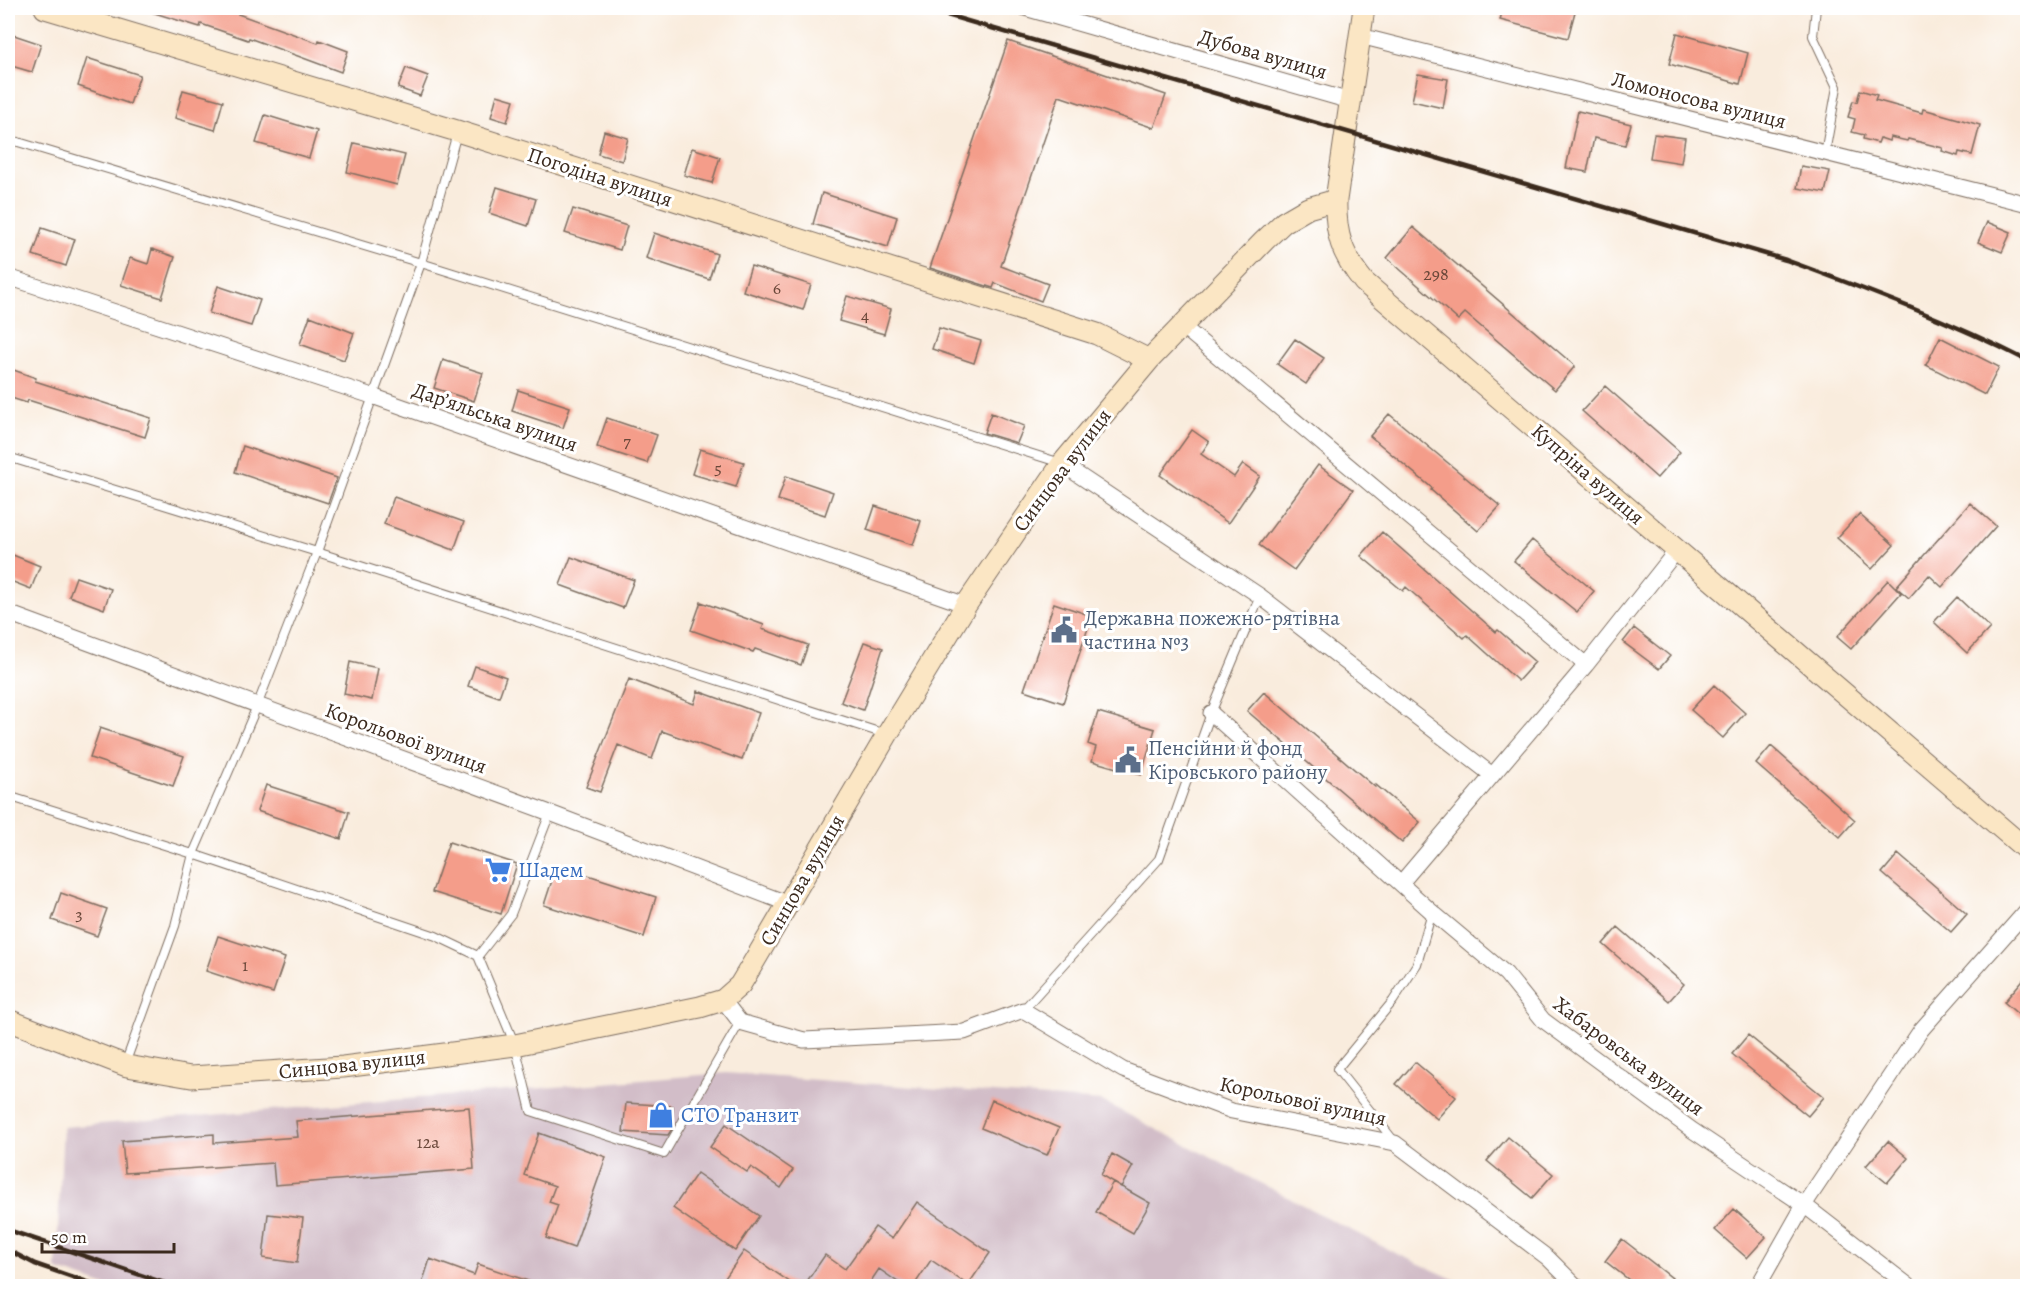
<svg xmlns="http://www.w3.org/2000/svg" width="2035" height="1294" font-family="Alegreya,serif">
<rect width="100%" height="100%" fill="#fff"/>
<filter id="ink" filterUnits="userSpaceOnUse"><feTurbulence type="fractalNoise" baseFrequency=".0167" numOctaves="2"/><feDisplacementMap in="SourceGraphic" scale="12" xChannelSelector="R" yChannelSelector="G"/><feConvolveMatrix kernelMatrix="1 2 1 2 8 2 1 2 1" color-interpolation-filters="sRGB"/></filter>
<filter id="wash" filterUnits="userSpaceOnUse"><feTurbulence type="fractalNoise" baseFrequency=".008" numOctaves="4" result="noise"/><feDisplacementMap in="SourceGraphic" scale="24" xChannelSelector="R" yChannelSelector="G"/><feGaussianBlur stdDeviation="1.35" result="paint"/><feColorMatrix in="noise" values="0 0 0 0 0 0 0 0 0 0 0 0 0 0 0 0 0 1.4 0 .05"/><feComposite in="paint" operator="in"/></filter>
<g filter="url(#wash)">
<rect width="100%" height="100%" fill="#f9ecdd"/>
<path fill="#d2bdc8" d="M 726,1073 L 1102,1101 L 1393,1252 L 1469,1286 L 105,1286 L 56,1269 L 63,1127 Z"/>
<g id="blocks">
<path fill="#f49d8a" d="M 148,8 L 240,8 L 238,14 L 318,43 L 319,40 L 348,51 L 341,72 L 249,38 L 248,40 L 201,24 L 200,27 L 148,11 Z
M 1503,8 L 1576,8 L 1568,38 L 1500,20 Z
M 8,33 L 41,44 L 32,72 L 8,65 Z
M 1677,33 L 1748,53 L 1740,84 L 1669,64 Z
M 1008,41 L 1166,95 L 1154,128 L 1059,96 L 1001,266 L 1048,284 L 1041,301 L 995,283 L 993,288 L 930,268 Z
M 87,58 L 140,75 L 130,104 L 78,86 Z
M 406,68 L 428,76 L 420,96 L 398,88 Z
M 1418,74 L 1448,79 L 1443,108 L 1412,101 Z
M 183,90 L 223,101 L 215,130 L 175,118 Z
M 1860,90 L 1877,95 L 1875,100 L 1922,113 L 1923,109 L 1980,125 L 1972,155 L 1959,152 L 1958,156 L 1942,151 L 1943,148 L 1908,139 L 1907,141 L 1890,137 L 1889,141 L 1880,138 L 1878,143 L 1863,139 L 1864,135 L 1852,132 L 1855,119 L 1848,117 L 1853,101 L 1857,102 Z
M 497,95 L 514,100 L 507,122 L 491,117 Z
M 1578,111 L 1631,124 L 1625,145 L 1594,138 L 1587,172 L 1566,168 Z
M 265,115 L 317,131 L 309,158 L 256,143 Z
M 604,131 L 628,138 L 622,161 L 598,154 Z
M 1654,134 L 1685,138 L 1681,163 L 1650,158 Z
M 354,143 L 405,155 L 397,185 L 347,172 Z
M 692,148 L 720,157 L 712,183 L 684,175 Z
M 1801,166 L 1830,171 L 1825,193 L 1797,188 Z
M 497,187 L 536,199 L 528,226 L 489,213 Z
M 822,193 L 897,217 L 888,247 L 813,224 Z
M 573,209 L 627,226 L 620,250 L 565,233 Z
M 1987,222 L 2011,232 L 2002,252 L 1978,242 Z
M 1413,227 L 1575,366 L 1555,390 L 1465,313 L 1458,320 L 1387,258 Z
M 42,228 L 75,239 L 66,266 L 33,255 Z
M 654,233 L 717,254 L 709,279 L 646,258 Z
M 152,249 L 175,257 L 162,298 L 121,285 L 130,258 L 148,264 Z
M 751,266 L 811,285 L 803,310 L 743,291 Z
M 218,286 L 260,300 L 251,326 L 209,313 Z
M 847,296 L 891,309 L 884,334 L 839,321 Z
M 310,316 L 354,333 L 344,360 L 300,344 Z
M 939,328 L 981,341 L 974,363 L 932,349 Z
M 1940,337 L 1999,367 L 1985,395 L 1926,365 Z
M 1295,339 L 1324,358 L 1306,384 L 1277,364 Z
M 443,360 L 483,373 L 474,401 L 434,388 Z
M 8,368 L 36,378 L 35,381 L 151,418 L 145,437 L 28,400 L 27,403 L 8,397 Z
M 1605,386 L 1680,452 L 1657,478 L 1582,411 Z
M 518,390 L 570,407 L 563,428 L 512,411 Z
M 991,413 L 1024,426 L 1017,443 L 984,433 Z
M 1389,414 L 1500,506 L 1478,531 L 1431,490 L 1432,488 L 1370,436 Z
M 607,418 L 657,435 L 647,463 L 597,447 Z
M 1192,430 L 1209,442 L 1201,454 L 1234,477 L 1243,464 L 1260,476 L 1228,523 L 1160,475 Z
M 243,446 L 337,478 L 328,503 L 235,472 Z
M 700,449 L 744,462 L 736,487 L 692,474 Z
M 1318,465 L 1353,490 L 1294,570 L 1259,545 Z
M 786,476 L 833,492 L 825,515 L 778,500 Z
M 394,497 L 464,522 L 454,550 L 384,524 Z
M 1970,503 L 1996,526 L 1942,587 L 1929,575 L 1909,598 L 1896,587 Z
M 875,506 L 921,521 L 913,545 L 867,530 Z
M 1859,514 L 1894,545 L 1872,569 L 1837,538 Z
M 1382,532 L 1496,632 L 1498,630 L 1535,662 L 1518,681 L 1467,635 L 1464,638 L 1406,587 L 1403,591 L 1361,556 Z
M 1532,540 L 1594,591 L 1577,612 L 1514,561 Z
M 8,553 L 40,566 L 31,589 L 8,580 Z
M 571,557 L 634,580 L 623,608 L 560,585 Z
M 76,577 L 111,589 L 104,609 L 69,596 Z
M 1888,580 L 1901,593 L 1851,649 L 1837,637 Z
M 1957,597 L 1990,628 L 1967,653 L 1934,622 Z
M 701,602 L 764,625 L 762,629 L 808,645 L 801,665 L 755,649 L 753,652 L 691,630 Z
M 1054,603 L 1092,616 L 1063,703 L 1024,690 Z
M 1634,628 L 1670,656 L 1659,669 L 1623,642 Z
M 864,642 L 883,648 L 863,710 L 841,702 Z
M 350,662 L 378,668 L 372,700 L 344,694 Z
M 475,666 L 506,677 L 499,697 L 468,686 Z
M 629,679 L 694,704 L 698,691 L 759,713 L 742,760 L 662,731 L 652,759 L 618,745 L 600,792 L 586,787 Z
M 1714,685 L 1745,713 L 1723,738 L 1691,710 Z
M 1264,692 L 1375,787 L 1376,785 L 1420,822 L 1402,843 L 1247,711 Z
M 1098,712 L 1155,729 L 1141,775 L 1092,761 L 1096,747 L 1088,744 Z
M 100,728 L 184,756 L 173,786 L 90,758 Z
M 1771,746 L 1855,820 L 1840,837 L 1756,764 Z
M 266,785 L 349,812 L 341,839 L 257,811 Z
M 449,842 L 517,864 L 501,914 L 432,892 Z
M 1898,854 L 1967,914 L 1951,932 L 1882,873 Z
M 557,865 L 656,897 L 644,937 L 544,905 Z
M 61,893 L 107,909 L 97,936 L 52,920 Z
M 1618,927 L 1684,984 L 1669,1001 L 1603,944 Z
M 218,936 L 285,958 L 273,993 L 206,971 Z
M 2028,974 L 2028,1023 L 2004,1002 Z
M 1748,1035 L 1824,1097 L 1808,1116 L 1732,1054 Z
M 1415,1062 L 1456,1097 L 1437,1119 L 1396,1084 Z
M 992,1100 L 1059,1128 L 1047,1155 L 981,1128 Z
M 626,1103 L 673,1106 L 672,1129 L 668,1135 L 623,1132 Z
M 469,1107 L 474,1169 L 275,1185 L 273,1163 L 125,1173 L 122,1141 L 214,1134 L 214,1143 L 298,1137 L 296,1121 Z
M 726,1124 L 793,1170 L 781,1188 L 751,1167 L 747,1172 L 710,1147 Z
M 539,1133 L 606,1157 L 574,1248 L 546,1238 L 558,1205 L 549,1202 L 555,1186 L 524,1175 Z
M 1508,1137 L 1553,1174 L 1532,1198 L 1487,1161 Z
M 1888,1141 L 1908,1158 L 1887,1183 L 1866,1166 Z
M 1112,1154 L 1133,1166 L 1121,1187 L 1101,1175 Z
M 697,1173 L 759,1216 L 735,1251 L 673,1208 Z
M 1113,1182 L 1150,1203 L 1133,1233 L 1096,1212 Z
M 917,1202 L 990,1253 L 968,1285 L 931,1260 L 913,1287 L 905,1287 L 879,1269 L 867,1287 L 803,1287 L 825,1255 L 845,1269 L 875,1227 L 892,1239 Z
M 1734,1209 L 1766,1237 L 1747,1258 L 1715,1230 Z
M 268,1214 L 303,1218 L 297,1263 L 263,1258 Z
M 1622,1239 L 1672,1278 L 1666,1287 L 1638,1287 L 1605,1261 Z
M 744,1251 L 797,1287 L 738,1287 L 725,1278 Z
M 430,1259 L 474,1275 L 478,1264 L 537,1284 L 537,1287 L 421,1287 Z"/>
</g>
</g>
<g filter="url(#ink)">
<use href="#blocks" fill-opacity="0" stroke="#7e6e61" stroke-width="1.5"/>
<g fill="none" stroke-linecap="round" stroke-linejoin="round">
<g stroke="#7e6e61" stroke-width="10">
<path id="lane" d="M 1816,8 L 1813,36 L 1837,87 L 1825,153
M 8,139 L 421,263 L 1061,463
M 8,457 L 317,552 L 885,734
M 8,796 L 193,854 L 436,936 L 478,956 L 515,1045 L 531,1111 L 664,1154 L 740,1022
M 478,956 L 511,914 L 550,813
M 1023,1010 L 1159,859 L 1211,713 L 1260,596
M 125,1064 L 175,926 L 193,854 L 257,706 L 317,552 L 421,263 L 457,133
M 1394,1141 L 1337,1069 L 1393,1001 L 1417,964 L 1432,912"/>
</g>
<g stroke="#7e6e61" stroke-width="17">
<path id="street" d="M 1025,8 L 1350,101
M 1360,36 L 2028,204
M 8,277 L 372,396 L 966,605
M 1182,326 L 1586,665
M 1062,464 L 1260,596 L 1492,775
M 8,613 L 550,813 L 789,904
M 1211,713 L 1432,912 L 1506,974 L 1543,1020 L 1692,1130 L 1804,1205 L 1909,1286
M 1401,883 L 1586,665 L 1677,550
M 723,1000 L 740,1022 L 804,1040 L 964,1032 L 1023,1010 L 1123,1070 L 1232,1111 L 1395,1143 L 1548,1258 L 1576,1286
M 1758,1286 L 1804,1205 L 1921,1030 L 2028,909"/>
</g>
<g stroke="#7e6e61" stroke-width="23">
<path id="secondary" d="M 45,8 L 457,131 L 1097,334 L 1149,360
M 1364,8 L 1336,200 C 1335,234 1342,255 1364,282 L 2028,851
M 8,1020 L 127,1066 L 191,1077 L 343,1067 L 515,1045 L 700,1007 L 723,1000 L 740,985 L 752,965 L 887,735 L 966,605 L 1062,464 L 1149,360 L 1264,241 L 1284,222 L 1308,208 L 1336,200"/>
</g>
<use href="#lane" stroke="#fff" stroke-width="8"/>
<use href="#street" stroke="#fff" stroke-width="15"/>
<use href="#secondary" stroke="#fbe6c4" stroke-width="21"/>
<path stroke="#3b2a1e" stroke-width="4.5" d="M 923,8 L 1786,260 C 1868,290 1950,321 2028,361
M 8,1230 L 173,1286
M 8,1250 L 35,1264 L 99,1286"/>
</g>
</g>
<defs>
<g id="civic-bare" transform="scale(2.07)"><path d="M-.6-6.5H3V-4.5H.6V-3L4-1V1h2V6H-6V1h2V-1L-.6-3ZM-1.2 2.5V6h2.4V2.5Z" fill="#5c6f8a" stroke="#fff" stroke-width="2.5" paint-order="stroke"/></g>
<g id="supermarket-bare" transform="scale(2.07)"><path d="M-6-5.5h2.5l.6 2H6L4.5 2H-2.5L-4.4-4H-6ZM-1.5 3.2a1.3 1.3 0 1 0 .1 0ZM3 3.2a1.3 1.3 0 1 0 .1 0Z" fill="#3f7fe0" stroke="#fff" stroke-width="2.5" paint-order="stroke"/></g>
<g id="shop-bare" transform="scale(2.07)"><path d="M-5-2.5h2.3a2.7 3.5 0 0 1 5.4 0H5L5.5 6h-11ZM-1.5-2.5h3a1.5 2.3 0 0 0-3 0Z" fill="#3f7fe0" stroke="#fff" stroke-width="2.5" paint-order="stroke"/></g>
</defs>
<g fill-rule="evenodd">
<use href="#civic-bare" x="1064" y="630"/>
<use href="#civic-bare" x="1128" y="760"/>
<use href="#supermarket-bare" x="498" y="870"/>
<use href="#shop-bare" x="661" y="1115"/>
</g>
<g text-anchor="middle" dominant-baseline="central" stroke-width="6" stroke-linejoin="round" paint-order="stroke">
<g font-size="18" fill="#694739">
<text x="1436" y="274">298</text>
<text x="777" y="288">6</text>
<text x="865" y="315">4</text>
<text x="627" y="441">7</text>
<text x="718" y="468">5</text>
<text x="79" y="914">3</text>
<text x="245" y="965">1</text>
<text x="428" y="1142">12а</text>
</g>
<g font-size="21" fill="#3b2a1e" stroke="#fff">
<text transform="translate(1263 54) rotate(16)">Дубова вулиця</text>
<text transform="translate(1699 100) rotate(14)">Ломоносова вулиця</text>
<text transform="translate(600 177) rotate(18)">Погодіна вулиця</text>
<text transform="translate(495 417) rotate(19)">Дар’яльська вулиця</text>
<text transform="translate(1062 470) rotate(-53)">Синцова вулиця</text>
<text transform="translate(1588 474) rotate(41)">Купріна вулиця</text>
<text transform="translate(406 738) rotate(20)">Корольової вулиця</text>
<text transform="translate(802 880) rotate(-60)">Синцова вулиця</text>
<text transform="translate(1629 1056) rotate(37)">Хабаровська вулиця</text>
<text transform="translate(352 1064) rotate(-6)">Синцова вулиця</text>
<text transform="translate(1303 1101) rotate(12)">Корольової вулиця</text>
</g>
<g font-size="21" fill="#4e5e75" stroke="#fff" text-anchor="start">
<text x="1084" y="618">Державна пожежно-рятівна<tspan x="1084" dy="24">частина №3</tspan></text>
<text x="1148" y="748">Пенсійни й фонд<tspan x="1148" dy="24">Кіровського району</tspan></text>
</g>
<g font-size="21" fill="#366cbe" stroke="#fff" text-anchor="start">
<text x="518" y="870">Шадем</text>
<text x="681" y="1115">СТО Транзит</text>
</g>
</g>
<rect width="2035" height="1294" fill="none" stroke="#fff" stroke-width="30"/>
<path d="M42 1243v9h132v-9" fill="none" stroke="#3b2a1e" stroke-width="3"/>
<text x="51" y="1243" font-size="18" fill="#3b2a1e" stroke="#ffffff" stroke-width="4.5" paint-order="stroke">50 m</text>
</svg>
